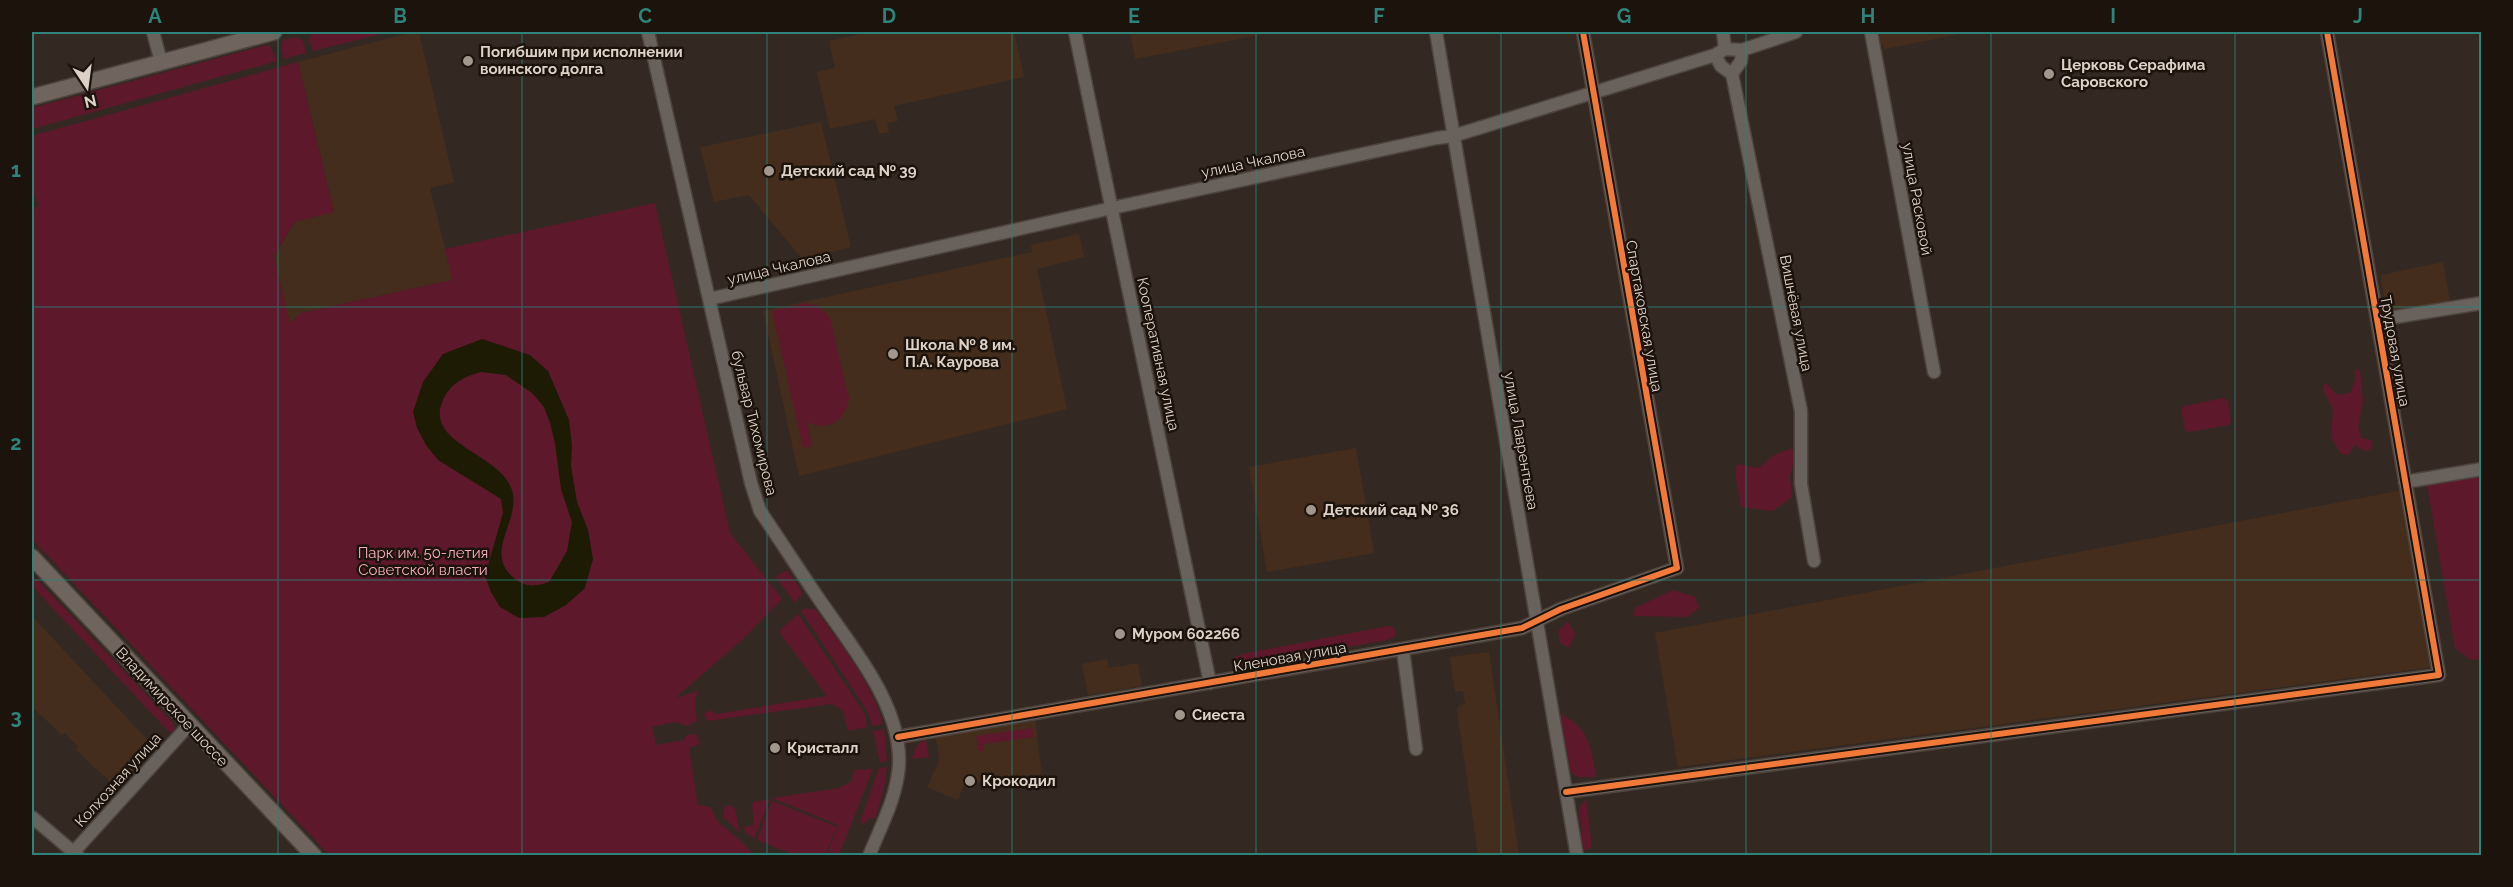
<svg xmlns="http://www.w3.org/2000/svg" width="2513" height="887" font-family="Raleway,sans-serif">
<rect width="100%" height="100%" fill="#342922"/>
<path fill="#442d1c" d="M 413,32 L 419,32 L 454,182 L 430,188 L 453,280 L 301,313 L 290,323 L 274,257 L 295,222 L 334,211 L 298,62 Z
M 856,32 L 1014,32 L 1024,77 L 894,106 L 898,121 L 887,123 L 889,132 L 879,134 L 875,119 L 830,129 L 817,72 L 835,68 L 829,41 L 857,35 Z
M 1130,32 L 1275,32 L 1135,59 Z
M 1876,32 L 1969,32 L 1885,49 L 1877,38 Z
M 821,122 L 851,247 L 803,260 L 749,195 L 714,202 L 700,147 Z
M 1079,234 L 1084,257 L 1037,269 L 1067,409 L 799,476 L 763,311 L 1032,252 L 1031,245 Z
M 2443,262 L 2450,301 L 2388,314 L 2380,275 Z
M 1356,448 L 1374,553 L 1267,572 L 1249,467 Z
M 2403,490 L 2434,667 L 1678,767 L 1655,633 Z
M 32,616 L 154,747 L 117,788 L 76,750 L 78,747 L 65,733 L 62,735 L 32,707 Z
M 1489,652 L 1519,855 L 1478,855 L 1457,710 L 1459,705 L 1465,704 L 1463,691 L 1455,692 L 1450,657 Z
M 1107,659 L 1109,668 L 1138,663 L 1142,686 L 1088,695 L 1082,664 Z
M 1035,721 L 1042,774 L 964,785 L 958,800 L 927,787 L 939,762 L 936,737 Z"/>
<path fill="#5d182c" d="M 312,32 L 389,32 L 313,51 L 309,40 Z
M 297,37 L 303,41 L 306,53 L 284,59 L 281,48 L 283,40 Z
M 266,45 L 270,46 L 277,61 L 32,129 L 32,108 Z
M 298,62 L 334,212 L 295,222 L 274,256 L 290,323 L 301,313 L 452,280 L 445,249 L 655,203 L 730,533 L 782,599 L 741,641 L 675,698 L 698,691 L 695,700 L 697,721 L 687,726 L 675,722 L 652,727 L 656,745 L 684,740 L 687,735 L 697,734 L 700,744 L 689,748 L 698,805 L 710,807 L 718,822 L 743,843 L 754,855 L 329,855 L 32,539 L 32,210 L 39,205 L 32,192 L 32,136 Z
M 805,303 L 819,306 L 830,318 L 849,398 C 845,421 829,432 807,422 L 812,446 L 803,448 L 772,311 Z
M 2360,369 L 2363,401 L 2358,427 L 2362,438 L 2371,440 L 2372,449 L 2365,451 L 2354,445 L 2349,455 L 2341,454 L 2331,437 L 2333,410 L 2323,390 L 2325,382 L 2337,395 L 2350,393 L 2355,381 L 2355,370 Z
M 2224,398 L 2228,401 L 2231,421 L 2229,425 L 2189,432 L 2185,430 L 2181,409 L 2184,406 Z
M 1792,448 L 1795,456 L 1790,476 L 1792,497 L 1773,511 L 1741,507 L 1735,473 L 1737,464 L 1759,468 L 1774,455 Z
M 2481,476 L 2481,659 L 2471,660 L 2455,648 L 2427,485 Z
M 787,570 L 800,588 L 802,594 L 795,603 L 776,577 Z
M 32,574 L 173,723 L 175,729 L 173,733 L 169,732 L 32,586 Z
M 1673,590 L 1695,597 L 1699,608 L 1687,617 L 1633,616 L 1635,608 Z
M 806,608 L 816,610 C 842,646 871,681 883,724 L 872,726 L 868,712 L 801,611 Z
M 798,614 L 865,714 L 867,727 L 848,731 L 843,711 L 832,704 L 707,721 L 704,714 L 710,710 L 716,714 L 827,696 L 781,635 L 780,630 Z
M 1568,621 L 1575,634 L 1569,648 L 1560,643 L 1558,631 Z
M 1388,626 L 1395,628 L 1396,636 L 1387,640 L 1239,667 L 1233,666 L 1232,659 L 1242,654 Z
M 1560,714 C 1588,725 1592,750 1596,777 L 1578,777 L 1571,773 Z
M 1033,728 L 1034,737 L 984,744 L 984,751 L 978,751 L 976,736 Z
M 884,729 L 887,761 L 880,762 L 873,731 Z
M 926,739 L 929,757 L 911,759 L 918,744 Z
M 887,767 L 885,784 L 876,817 L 867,820 L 864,824 L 860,822 L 879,768 Z
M 873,769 L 839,855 L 827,855 L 838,825 L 772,798 L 839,788 L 851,782 L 854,770 Z
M 770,799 L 754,839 L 745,832 L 744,827 L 754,825 L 752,805 L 754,802 Z
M 1586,799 L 1592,848 L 1583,850 L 1579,808 Z
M 772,801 L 837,827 L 825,855 L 796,855 L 757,840 Z
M 730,805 L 735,809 L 740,833 L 723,817 L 725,806 Z"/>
<path fill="#1d1b03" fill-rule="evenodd" d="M 482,339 L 530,355 L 548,371 L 569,420 L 572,446 L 571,466 L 577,502 L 588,530 L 593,559 L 585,588 L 566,605 L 544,617 L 519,618 L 500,607 L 491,592 L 485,576 L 503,513 L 501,499 L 438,460 L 426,445 L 417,428 L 413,412 L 423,382 L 443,354 ZM 481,372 L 506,375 L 532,393 L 544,407 L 550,423 L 555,443 L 561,489 L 572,522 L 567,551 L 549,582 C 537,586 526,588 515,579 C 482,552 521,523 512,490 C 501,453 423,444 443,400 C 451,383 463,377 481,372 Z"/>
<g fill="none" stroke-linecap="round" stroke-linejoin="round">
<g stroke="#4d443e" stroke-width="15">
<path id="minor" d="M 153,32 L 161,62
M 648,32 L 751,483 L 760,511 C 780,540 799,570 819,599 C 851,646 902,705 899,765 C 897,797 881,826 869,856
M 1075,32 L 1210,683
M 1436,32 L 1577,856
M 1723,32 L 1725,49
M 1871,32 L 1934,372
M 1742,50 L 1741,61 L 1732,74 L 1801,411 L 1801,484 L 1814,561
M 1715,55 L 1721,66 L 1732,74
M 709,299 L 1112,208 L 1437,138 L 1453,136 L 1715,55 L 1725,49 L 1742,50 L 1796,32
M 2377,320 L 2482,303
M 2405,482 L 2482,469
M 1403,650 L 1416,749
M 898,737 L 1522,628 L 1561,609 L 1677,568 L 1583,32
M 1566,792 L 2439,675 L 2327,32
M 32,817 L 78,856
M 70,856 L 189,725"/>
</g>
<g stroke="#4d443e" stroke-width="18">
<path id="major" d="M 32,97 L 274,32
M 32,557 L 314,856"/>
</g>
<use href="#minor" stroke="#69615b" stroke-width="12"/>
<use href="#major" stroke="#70645e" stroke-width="15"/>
<g stroke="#1c130d" stroke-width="10">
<path id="cycleway" d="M 898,737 L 1522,628 L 1561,609 L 1677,568 L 1583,32
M 1566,792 L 2439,675 L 2327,32"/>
</g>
<use href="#cycleway" stroke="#f17a3a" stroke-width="6"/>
</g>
<path fill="none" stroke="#2e847b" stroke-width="1.5" stroke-opacity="0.55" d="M 278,32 L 278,856M 522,32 L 522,856M 767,32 L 767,856M 1012,32 L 1012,856M 1256,32 L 1256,856M 1501,32 L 1501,856M 1746,32 L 1746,856M 1991,32 L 1991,856M 2235,32 L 2235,856M 32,307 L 2482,307M 32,580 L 2482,580"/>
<g fill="#a2968d" stroke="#1c130d" stroke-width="2">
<circle cx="468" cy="61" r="6"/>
<circle cx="2049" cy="74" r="6"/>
<circle cx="769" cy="171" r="6"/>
<circle cx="893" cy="354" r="6"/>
<circle cx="1311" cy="510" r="6"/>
<circle cx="1120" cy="634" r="6"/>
<circle cx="1180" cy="715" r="6"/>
<circle cx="775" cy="748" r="6"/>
<circle cx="970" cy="781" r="6"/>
</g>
<g text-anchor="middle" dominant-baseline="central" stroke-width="5" stroke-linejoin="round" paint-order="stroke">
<g font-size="15" font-weight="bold" fill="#ddd1c7" stroke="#1c130d" text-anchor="start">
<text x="480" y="52">Погибшим при исполнении<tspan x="480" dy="17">воинского долга</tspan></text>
<text x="2061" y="65">Церковь Серафима<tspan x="2061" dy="17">Саровского</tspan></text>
<text x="781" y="171">Детский сад № 39</text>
<text x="905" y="345">Школа № 8 им.<tspan x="905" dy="17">П.А. Каурова</tspan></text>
<text x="1323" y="510">Детский сад № 36</text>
<text x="1132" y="634">Муром 602266</text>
<text x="1192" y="715">Сиеста</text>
<text x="787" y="748">Кристалл</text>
<text x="982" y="781">Крокодил</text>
</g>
<g font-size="15" fill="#ddd1c7" stroke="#1c130d">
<text transform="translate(1253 162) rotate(-12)">улица Чкалова</text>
<text transform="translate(1917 199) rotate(80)">улица Расковой</text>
<text transform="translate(779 268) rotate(-13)">улица Чкалова</text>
<text transform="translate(1796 313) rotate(79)">Вишнёвая улица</text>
<text transform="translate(1644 316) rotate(80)">Спартаковская улица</text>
<text transform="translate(2395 351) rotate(80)">Трудовая улица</text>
<text transform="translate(1158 354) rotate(78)">Кооперативная улица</text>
<text transform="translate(754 423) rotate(76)">бульвар Тихомирова</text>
<text transform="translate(1521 441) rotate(80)">улица Лаврентьева</text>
<text transform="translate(1290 657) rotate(-10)">Кленовая улица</text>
<text transform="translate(172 707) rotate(47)">Владимирское шоссе</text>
<text transform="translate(118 780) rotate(-48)">Колхозная улица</text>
</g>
<g font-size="15" fill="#f5abb8" stroke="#1c130d">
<text x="423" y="553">Парк им. 50-летия<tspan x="423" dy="17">Советской власти</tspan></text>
</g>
</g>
<rect width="2513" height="887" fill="none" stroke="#1c130d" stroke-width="66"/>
<g transform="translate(87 87) rotate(167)" stroke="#1c130d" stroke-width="4.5" paint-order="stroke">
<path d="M0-4.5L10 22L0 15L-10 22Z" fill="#ddd1c7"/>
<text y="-9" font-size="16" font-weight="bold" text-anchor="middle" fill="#ddd1c7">N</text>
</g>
<rect x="33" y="33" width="2447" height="821" fill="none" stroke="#2e847b" stroke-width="2"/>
<g font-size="20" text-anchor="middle" font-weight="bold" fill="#2e847b">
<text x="155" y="23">A</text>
<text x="400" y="23">B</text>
<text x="645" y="23">C</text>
<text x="889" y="23">D</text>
<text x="1134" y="23">E</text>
<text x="1379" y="23">F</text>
<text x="1624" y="23">G</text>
<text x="1868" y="23">H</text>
<text x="2113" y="23">I</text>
<text x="2358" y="23">J</text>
<text x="16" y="177">1</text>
<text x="16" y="450">2</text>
<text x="16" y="724">3</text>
</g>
</svg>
